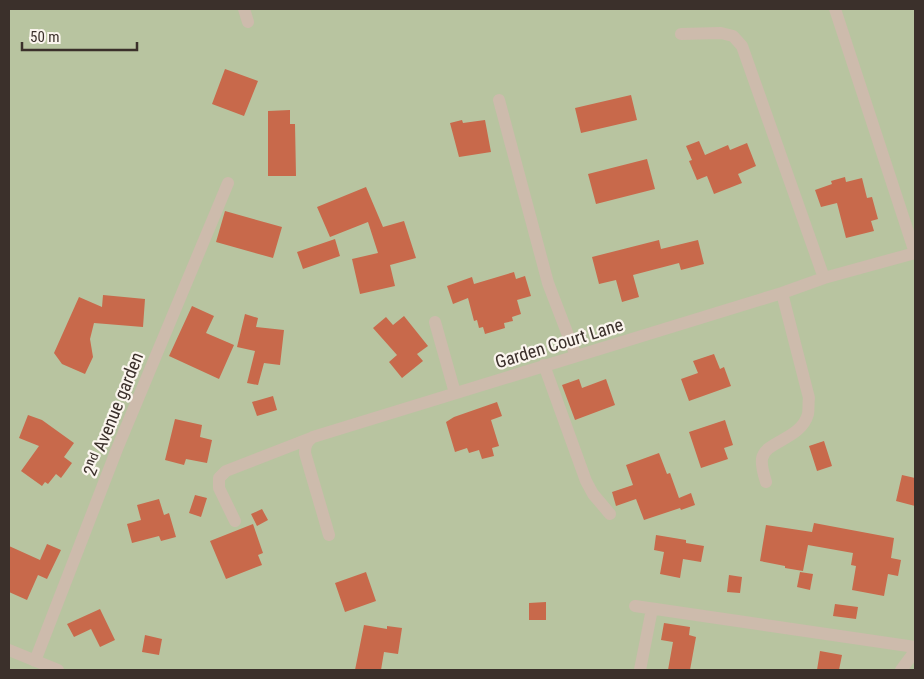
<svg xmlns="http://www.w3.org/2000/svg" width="924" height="679" font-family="'Roboto Condensed',sans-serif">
<rect width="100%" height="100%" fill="#f4ebe1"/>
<path fill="#b8c4a0" d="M 9,9 L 915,9 L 915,670 L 9,670 Z"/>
<path fill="#c8694b" d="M 225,69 L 258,81 L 244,116 L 212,104 Z
M 631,95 L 637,120 L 581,133 L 575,108 Z
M 290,110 L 290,124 L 295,124 L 296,176 L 268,176 L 268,111 Z
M 462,120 L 463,123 L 485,120 L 491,152 L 459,157 L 450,123 Z
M 699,141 L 705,155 L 728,145 L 730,150 L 747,143 L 756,166 L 738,174 L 742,183 L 714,194 L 707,176 L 697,180 L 689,161 L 692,160 L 686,146 Z
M 647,159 L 655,189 L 596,204 L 588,174 Z
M 845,177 L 846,182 L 862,178 L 867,198 L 872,197 L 878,219 L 871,221 L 874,231 L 846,238 L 837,203 L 821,207 L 815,190 L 832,184 L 831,181 Z
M 366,187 L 383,227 L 404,221 L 416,258 L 390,265 L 395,286 L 360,294 L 352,259 L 378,253 L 368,222 L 330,237 L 317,207 Z
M 225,211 L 282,227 L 273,258 L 216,242 Z
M 335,239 L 340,256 L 303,269 L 297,252 Z
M 659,240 L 661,249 L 698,240 L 704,264 L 681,270 L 679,263 L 633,275 L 639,297 L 622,302 L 616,280 L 599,284 L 592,257 Z
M 514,272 L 516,279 L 525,276 L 531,296 L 517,300 L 521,314 L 512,317 L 513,321 L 504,323 L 505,328 L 485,334 L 483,327 L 479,328 L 477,320 L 474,321 L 468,298 L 453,304 L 447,286 L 472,277 L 474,284 Z
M 103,295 L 145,299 L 143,327 L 94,323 L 90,339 L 93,357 L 85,374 L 62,364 L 54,353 L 79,297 L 102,307 Z
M 192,306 L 214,316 L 206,333 L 234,345 L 219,379 L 169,356 Z
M 245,314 L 258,318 L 256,327 L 284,330 L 280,365 L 264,363 L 258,385 L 247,383 L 255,351 L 237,347 Z
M 404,316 L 428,346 L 417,354 L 423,361 L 402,378 L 389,362 L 397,355 L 373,328 L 386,317 L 393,325 Z
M 714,354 L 720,369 L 724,367 L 731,386 L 689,401 L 681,379 L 698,373 L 693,361 Z
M 579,379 L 582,388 L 606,379 L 615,405 L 575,420 L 562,385 Z
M 273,396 L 277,410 L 257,416 L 252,402 Z
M 497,402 L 502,416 L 491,420 L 499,446 L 492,448 L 494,456 L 482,459 L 479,450 L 469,453 L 467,448 L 455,452 L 446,422 L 454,417 Z
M 28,415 L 42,420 L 74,443 L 64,457 L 72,463 L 61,478 L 56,474 L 48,484 L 45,482 L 42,486 L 21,471 L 39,446 L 19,438 Z
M 175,419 L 202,425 L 200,437 L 212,440 L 207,463 L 186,459 L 184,465 L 165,460 Z
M 725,420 L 733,445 L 724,448 L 728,459 L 701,468 L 689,432 Z
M 824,441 L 832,466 L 817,471 L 809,446 Z
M 659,453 L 667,474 L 670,473 L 679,498 L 691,493 L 695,505 L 681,510 L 680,508 L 644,520 L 636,499 L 616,506 L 612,492 L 633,485 L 626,465 Z
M 902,475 L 915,478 L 915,506 L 896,501 Z
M 195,495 L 207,498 L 201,517 L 189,513 Z
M 159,499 L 164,515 L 169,513 L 176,537 L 161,541 L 159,536 L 132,543 L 127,524 L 141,520 L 137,505 Z
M 262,509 L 268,520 L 257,526 L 251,514 Z
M 814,523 L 894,538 L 891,558 L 901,560 L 898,576 L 888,574 L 884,596 L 852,590 L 856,566 L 851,565 L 853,553 L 808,545 L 803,571 L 785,568 L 785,566 L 760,561 L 766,525 L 812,532 Z
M 253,524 L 263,553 L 258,555 L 262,565 L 226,579 L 210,541 Z
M 656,535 L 686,540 L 686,543 L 704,546 L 701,562 L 683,559 L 680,578 L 660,574 L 664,552 L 654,550 Z
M 47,544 L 61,550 L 47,579 L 38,575 L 27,600 L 9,592 L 9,546 L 40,560 Z
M 366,572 L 376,601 L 345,612 L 335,583 Z
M 800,572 L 813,574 L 810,590 L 797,587 Z
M 729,575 L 742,577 L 740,593 L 727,592 Z
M 546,602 L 546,620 L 529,620 L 529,603 Z
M 835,604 L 858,607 L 856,619 L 833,616 Z
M 100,609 L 115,640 L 100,647 L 91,629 L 74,637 L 67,624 Z
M 664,623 L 690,627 L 689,635 L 696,637 L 690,670 L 668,670 L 673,642 L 661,640 Z
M 364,625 L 387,629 L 387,626 L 402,628 L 398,654 L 384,652 L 381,670 L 355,670 Z
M 145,635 L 162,639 L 159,655 L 142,652 Z
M 820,651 L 842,655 L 839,670 L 817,670 Z"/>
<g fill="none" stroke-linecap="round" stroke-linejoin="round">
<path stroke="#cdbbac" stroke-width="12" d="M 244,9 L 248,22
M 835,9 L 915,253
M 681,34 L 721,33 L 733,36 L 742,46 L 824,278
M 499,100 L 548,283 L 576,356
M 435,322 L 455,393
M 544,365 L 586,481 L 593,494 L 610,514
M 766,482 C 764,475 761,467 762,459 C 764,441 801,440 808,414 C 809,409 808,403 809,398 L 782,293
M 235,521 L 219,488 L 219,478 L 226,471 L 311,438
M 329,535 L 305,453 C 305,445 307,441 313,437 L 782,293 L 824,278 L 915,253
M 635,606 L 915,647
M 9,650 L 58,670
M 35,661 L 117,449 L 228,183
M 640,670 L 652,609
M 901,670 L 915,651"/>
</g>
<g text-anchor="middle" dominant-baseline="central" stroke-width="4.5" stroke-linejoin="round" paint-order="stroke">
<g font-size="18" fill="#3b302b" stroke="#fbf5ee">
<text transform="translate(559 343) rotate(-17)">Garden Court Lane</text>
<text transform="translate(113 414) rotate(-68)">2ⁿᵈ Avenue garden</text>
</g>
</g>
<rect width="924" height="679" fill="none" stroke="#3b302b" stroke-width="20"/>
<path d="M22 42v8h115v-8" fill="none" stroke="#3b302b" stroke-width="2.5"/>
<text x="30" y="42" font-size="15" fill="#3b302b" stroke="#fbf5ee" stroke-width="4" paint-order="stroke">50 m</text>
</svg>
